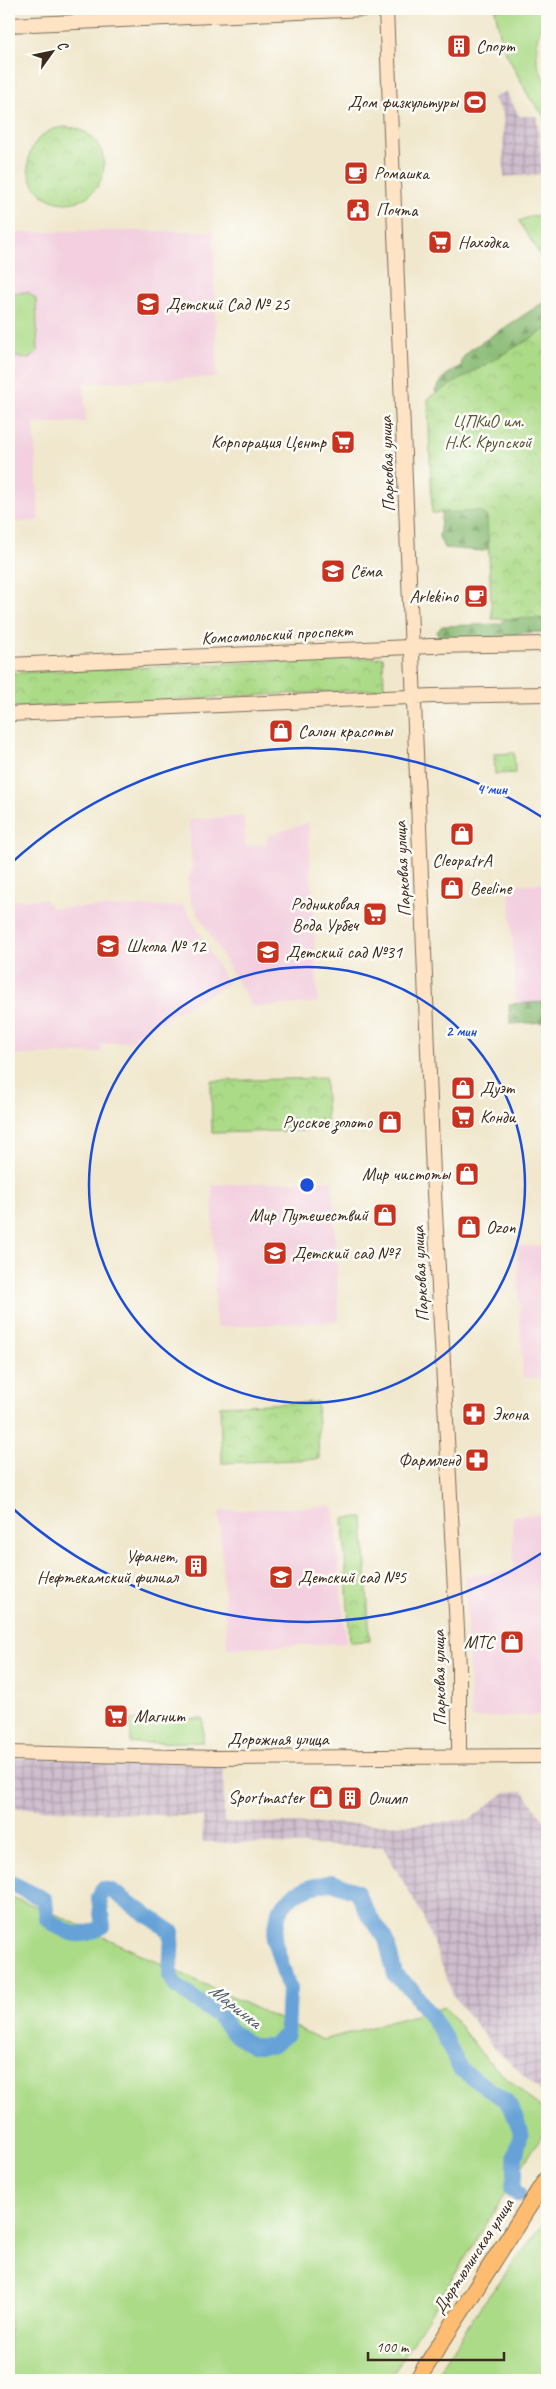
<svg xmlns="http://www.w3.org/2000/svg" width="556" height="2389" font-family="Caveat,sans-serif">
<defs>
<pattern id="industrial-grid" width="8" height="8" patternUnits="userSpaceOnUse" patternTransform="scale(1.25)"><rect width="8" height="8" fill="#cfbdce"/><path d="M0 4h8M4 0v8" fill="none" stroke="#a99aa7"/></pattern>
<pattern id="forest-firs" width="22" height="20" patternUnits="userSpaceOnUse" patternTransform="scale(1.25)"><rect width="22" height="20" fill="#89bb74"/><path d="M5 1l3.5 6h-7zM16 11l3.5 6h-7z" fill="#71985f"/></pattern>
<pattern id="park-crowns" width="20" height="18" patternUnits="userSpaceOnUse" patternTransform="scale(1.25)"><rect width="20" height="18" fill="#acdb88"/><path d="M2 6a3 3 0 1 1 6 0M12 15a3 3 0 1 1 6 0" fill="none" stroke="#95bc75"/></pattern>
</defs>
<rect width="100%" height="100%" fill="#fdfcf7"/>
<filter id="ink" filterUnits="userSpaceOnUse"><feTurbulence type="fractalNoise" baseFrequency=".02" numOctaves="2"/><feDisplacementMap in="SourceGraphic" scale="10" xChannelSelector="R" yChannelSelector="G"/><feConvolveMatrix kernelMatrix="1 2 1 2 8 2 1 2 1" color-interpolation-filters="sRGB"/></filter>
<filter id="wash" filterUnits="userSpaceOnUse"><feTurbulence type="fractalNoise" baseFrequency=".0096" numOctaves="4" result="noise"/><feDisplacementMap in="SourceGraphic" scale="20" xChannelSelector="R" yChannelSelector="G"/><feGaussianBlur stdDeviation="1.12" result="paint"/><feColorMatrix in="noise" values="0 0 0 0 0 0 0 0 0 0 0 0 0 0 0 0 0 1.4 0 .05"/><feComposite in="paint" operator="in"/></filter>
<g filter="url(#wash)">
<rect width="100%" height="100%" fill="#f0e7cc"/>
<path fill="#f3cfdf" d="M 80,231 L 213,231 L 217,377 L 84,383 L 86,422 L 34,424 L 39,521 L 9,522 L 9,233 Z
M 243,816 L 246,846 L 266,844 L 268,835 L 308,823 L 318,1003 L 252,1007 L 191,902 L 187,880 L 192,870 L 189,820 Z
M 547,883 L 547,1018 L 517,1018 L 509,885 Z
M 44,899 L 52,908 L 184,906 L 228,984 L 136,1035 L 134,1041 L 101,1044 L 102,1052 L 9,1056 L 9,900 Z
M 332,1180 L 339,1321 L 216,1327 L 212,1185 Z
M 547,1245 L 547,1377 L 523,1378 L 517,1246 Z
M 333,1506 L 346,1643 L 227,1648 L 219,1511 Z
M 547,1514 L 547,1715 L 471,1718 L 465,1576 L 514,1571 L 513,1516 Z"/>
<path fill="url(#industrial-grid)" d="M 506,91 L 519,116 L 537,116 L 542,174 L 504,177 L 503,114 L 493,98 Z
M 14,1758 L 223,1762 L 224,1822 L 413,1825 L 470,1819 L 505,1792 L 523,1791 L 547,1824 L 547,2097 L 493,2047 L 453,1995 L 422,1914 L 383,1847 L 202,1842 L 203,1817 L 15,1808 Z"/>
<path fill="#acdb88" stroke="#748253" d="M 495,9 L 547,9 L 537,39 L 537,63 L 547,87 L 547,120 L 529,97 L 502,45 Z
M 547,215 L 547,266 L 519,221 L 532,216 Z
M 28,292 L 36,299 L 38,351 L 28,359 L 15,357 L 9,350 L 9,300 L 14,293 Z
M 203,1719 L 203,1742 L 131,1743 L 130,1720 Z
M 9,1896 L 51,1912 L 323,2040 L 445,2007 L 486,2059 L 547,2114 L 547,2127 L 389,2380 L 9,2380 Z
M 547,2219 L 547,2380 L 433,2380 L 481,2306 Z"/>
<path fill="url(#forest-firs)" stroke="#627249" d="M 547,300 L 547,446 L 445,404 L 435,391 L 445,376 L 462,365 L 461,360 L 470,350 Z
M 475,494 L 530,531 L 483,551 L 444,548 L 439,537 L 443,502 Z
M 508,614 L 547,615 L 547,632 L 517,633 L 515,639 L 445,639 L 436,633 L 442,626 L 501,624 Z
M 547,1002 L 547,1022 L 510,1024 L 509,1004 Z"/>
<path fill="url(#park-crowns)" stroke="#748253" d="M28 165a38 38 0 1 1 76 0a38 38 0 1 1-76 0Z
M 547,329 L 547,618 L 492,619 L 487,517 L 480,511 L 432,513 L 428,398 Z
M 383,657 L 384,689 L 9,708 L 9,673 Z
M 514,753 L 515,773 L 495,774 L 494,754 Z
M 325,1078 L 327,1130 L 212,1133 L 211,1081 Z
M 317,1402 L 319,1459 L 222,1463 L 220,1406 Z
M 363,1517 L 370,1641 L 350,1642 L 343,1518 Z"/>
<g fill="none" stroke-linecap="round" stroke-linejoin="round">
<path stroke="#66a2d7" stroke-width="16" d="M 9,1882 L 45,1900 L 47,1919 C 69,1934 79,1941 103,1926 L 99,1898 L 103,1889 L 112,1891 L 172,1932 L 170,1975 L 176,1986 L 222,2019 L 230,2030 L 252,2046 L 272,2046 L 287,2034 L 289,1989 L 274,1940 L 279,1911 L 294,1894 L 311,1887 L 332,1882 L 356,1891 L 369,1915 L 386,1939 L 395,1975 L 412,1990 L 442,2032 L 460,2069 L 505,2100 L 512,2109 L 521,2132 L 515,2159 L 515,2176 L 512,2189 L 518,2194"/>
</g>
</g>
<g filter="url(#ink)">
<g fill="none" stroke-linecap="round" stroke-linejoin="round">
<g stroke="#7a6c5b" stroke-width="16">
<path id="secondary" d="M 386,9 L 433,1174 L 459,1667 L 459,1757
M 9,25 L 366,9
M 9,665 L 431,646 L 547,644
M 9,714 L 433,696 L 547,694
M 9,1753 L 217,1758 L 547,1756"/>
</g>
<g stroke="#7a6c5b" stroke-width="18">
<path id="primary" d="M 417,2380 L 547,2178"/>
</g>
<use href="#secondary" stroke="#fee4c5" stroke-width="14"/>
<use href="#primary" stroke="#fdbc6f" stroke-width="16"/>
</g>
</g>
<g fill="none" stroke="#1d4ed8" stroke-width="2.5">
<circle cx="307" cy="1185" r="218"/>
<path d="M545 1551A437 437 0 0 1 9 1505M9 865A437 437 0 0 1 545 819"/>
</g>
<defs>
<g id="building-square" transform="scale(1.25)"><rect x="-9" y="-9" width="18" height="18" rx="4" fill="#c8321e" stroke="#fdfcf7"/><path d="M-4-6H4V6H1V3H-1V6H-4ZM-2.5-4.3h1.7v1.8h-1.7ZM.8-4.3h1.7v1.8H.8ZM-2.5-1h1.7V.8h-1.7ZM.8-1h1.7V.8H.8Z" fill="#fff"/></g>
<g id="stadium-square" transform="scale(1.25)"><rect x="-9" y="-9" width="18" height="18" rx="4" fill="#c8321e" stroke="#fdfcf7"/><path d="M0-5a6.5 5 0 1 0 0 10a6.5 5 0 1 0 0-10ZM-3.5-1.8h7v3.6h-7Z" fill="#fff"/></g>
<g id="cafe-square" transform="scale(1.25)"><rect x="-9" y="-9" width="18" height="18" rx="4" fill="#c8321e" stroke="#fdfcf7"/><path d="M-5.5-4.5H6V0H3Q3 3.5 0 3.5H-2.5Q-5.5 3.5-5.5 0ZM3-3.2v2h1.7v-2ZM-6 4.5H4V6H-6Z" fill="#fff"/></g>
<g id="civic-square" transform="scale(1.25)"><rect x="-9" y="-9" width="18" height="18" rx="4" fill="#c8321e" stroke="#fdfcf7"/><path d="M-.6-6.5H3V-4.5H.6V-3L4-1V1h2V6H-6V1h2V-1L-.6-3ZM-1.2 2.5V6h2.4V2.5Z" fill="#fff"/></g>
<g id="supermarket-square" transform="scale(1.25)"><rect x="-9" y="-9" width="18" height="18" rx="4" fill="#c8321e" stroke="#fdfcf7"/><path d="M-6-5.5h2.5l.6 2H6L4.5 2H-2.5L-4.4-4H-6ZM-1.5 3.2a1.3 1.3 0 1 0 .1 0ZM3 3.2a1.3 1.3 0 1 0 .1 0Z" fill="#fff"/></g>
<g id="school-square" transform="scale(1.25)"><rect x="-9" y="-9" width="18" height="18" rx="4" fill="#c8321e" stroke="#fdfcf7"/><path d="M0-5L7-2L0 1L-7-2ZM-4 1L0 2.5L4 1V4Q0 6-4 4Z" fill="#fff"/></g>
<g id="shop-square" transform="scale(1.25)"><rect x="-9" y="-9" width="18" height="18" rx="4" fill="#c8321e" stroke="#fdfcf7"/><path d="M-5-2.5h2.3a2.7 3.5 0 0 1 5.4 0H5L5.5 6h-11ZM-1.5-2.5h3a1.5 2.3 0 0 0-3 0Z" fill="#fff"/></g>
<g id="pharmacy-square" transform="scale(1.25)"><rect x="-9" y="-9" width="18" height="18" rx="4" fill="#c8321e" stroke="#fdfcf7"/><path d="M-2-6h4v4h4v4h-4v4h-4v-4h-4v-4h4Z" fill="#fff"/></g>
</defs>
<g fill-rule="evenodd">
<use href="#building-square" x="459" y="46"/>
<use href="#stadium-square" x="475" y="102"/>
<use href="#cafe-square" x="356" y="173"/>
<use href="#civic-square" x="358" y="210"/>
<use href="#supermarket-square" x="440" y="242"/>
<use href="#school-square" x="148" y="304"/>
<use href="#supermarket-square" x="343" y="442"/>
<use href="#school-square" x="333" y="571"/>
<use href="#cafe-square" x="476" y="596"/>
<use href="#shop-square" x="281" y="731"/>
<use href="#shop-square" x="462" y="834"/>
<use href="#shop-square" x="452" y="888"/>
<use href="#supermarket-square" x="375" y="914"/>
<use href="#school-square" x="108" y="946"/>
<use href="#school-square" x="268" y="952"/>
<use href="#shop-square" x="463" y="1088"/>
<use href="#supermarket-square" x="463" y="1117"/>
<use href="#shop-square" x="390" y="1122"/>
<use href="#shop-square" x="467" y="1174"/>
<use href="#shop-square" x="385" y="1215"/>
<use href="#shop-square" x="469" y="1227"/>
<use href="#school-square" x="275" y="1253"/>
<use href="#pharmacy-square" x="474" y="1414"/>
<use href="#pharmacy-square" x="477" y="1460"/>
<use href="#building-square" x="196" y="1566"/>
<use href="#school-square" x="281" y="1577"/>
<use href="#shop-square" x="512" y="1642"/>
<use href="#supermarket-square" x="116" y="1716"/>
<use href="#shop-square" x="321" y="1797"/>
<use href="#building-square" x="350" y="1798"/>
</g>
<g text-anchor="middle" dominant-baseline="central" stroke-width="5" stroke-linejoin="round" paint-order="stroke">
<g font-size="18" fill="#3b2a1e" stroke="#fdfcf7" text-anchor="start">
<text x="476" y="46">Спорт</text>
<text x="458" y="102" text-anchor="end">Дом физкультуры</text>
<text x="374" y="173">Ромашка</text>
<text x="376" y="210">Почта</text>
<text x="458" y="242">Находка</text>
<text x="166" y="304">Детский Сад № 25</text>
<text x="326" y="442" text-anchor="end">Корпорация Центр</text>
<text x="350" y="571">Сёма</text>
<text x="458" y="596" text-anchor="end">Arlekino</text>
<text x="298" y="731">Салон красоты</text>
<text x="462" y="860" text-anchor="middle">CleopatrA</text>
<text x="470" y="888">Beeline</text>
<text x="358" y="904" text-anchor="end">Родниковая<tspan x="358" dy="21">Вода Урбеч</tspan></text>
<text x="126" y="946">Школа № 12</text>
<text x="286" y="952">Детский сад №31</text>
<text x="480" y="1088">Дуэт</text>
<text x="480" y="1117">Конди</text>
<text x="372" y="1122" text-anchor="end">Русское золото</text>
<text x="450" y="1174" text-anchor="end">Мир чистоты</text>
<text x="368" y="1215" text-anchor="end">Мир Путешествий</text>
<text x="486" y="1227">Ozon</text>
<text x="292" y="1253">Детский сад №7</text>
<text x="492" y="1414">Экона</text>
<text x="460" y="1460" text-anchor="end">Фармленд</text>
<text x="178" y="1556" text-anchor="end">Уфанет,<tspan x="178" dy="21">Нефтекамский филиал</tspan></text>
<text x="298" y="1577">Детский сад №5</text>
<text x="494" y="1642" text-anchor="end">МТС</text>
<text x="134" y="1716">Магнит</text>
<text x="304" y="1797" text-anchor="end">Sportmaster</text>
<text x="368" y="1798">Олимп</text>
</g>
<g font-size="18" fill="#575638" stroke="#fdfcf7">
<text x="488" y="421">ЦПКиО им.<tspan x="488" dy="21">Н.К. Крупской</tspan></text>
</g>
<g font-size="18" fill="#3b2a1e" stroke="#fdfcf7">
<text transform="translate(387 464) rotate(-92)">Парковая улица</text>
<text transform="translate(277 634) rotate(-3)">Комсомольский проспект</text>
<text transform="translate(402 869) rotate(-93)">Парковая улица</text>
<text transform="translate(420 1274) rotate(-93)">Парковая улица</text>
<text transform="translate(439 1678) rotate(-91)">Парковая улица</text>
<text x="278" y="1739">Дорожная улица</text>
<text transform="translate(473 2256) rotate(-57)">Дюртюлинская улица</text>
</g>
<g font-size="19" font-style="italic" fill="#4c5a68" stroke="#fdfcf7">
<text transform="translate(235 2006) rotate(38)">Маринка</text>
</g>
</g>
<circle cx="307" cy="1185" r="8" fill="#1d4ed8" stroke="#fdfcf7" stroke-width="2.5"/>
<g font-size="15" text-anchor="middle" font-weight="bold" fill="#1d4ed8" stroke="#fdfcf7" stroke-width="5" stroke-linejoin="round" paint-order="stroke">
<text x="492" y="794">4 мин</text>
<text x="461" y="1036">2 мин</text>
</g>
<rect width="556" height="2389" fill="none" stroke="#fdfcf7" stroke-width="30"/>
<g transform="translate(52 52) rotate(57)" stroke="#fdfcf7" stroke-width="4" paint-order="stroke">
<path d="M0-4L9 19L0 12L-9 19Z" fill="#3b2a1e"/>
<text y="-8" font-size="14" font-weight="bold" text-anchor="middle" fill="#3b2a1e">С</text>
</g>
<path d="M368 2352v8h136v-8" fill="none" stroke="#3b2a1e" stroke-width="2.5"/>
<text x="376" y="2352" font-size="15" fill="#3b2a1e" stroke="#fdfcf7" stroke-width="4" paint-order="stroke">100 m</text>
</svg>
